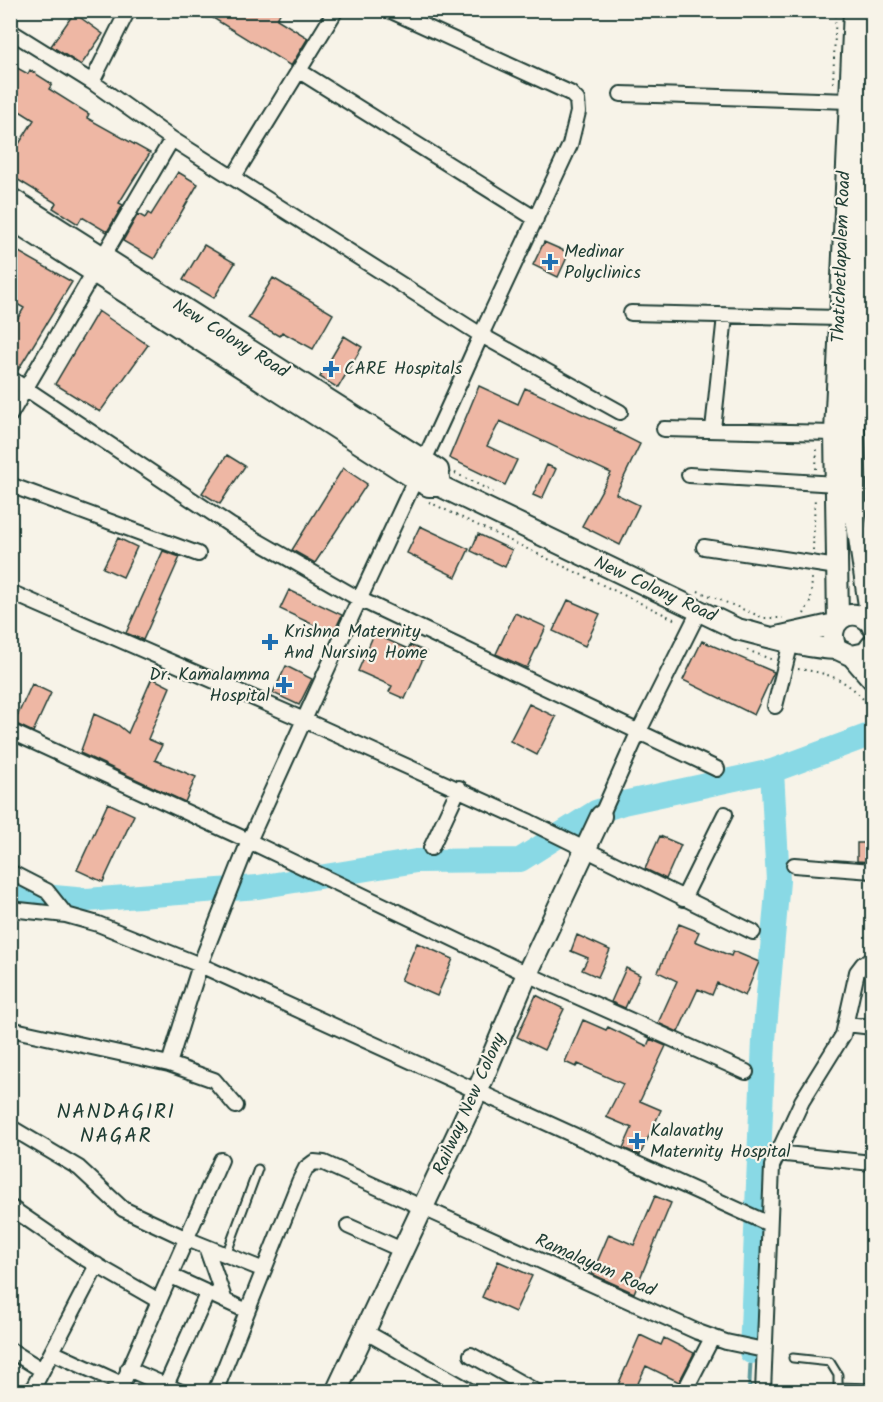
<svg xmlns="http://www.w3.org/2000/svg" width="883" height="1402" font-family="Kalam,sans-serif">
<rect width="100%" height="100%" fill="#f7f3e8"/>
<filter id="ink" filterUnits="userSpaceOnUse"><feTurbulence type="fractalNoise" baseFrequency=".0167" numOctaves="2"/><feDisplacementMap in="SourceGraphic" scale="12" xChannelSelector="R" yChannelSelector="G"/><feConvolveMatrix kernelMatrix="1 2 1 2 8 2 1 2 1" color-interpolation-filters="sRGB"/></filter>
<g filter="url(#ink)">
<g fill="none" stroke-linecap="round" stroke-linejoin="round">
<path stroke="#5f9b9e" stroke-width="4" d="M 749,1392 L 751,1352"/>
<path stroke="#89d9e5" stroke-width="24" d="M 10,893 L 87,900 L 258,887 L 416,861 L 520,860 L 596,812 L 623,803 L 772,771 L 872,734
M 751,1352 L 764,1040 L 778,881 L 772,771"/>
</g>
<path fill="#eeb7a4" stroke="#1f3d34" stroke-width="1.5" d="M 200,10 L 282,10 L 277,19 L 308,38 L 291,66 Z
M 74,13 L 103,34 L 81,65 L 51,46 Z
M 10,64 L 28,74 L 30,70 L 52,84 L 49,89 L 89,114 L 87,118 L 150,153 L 119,203 L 123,205 L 107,232 L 82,217 L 78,224 L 53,208 L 56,203 L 10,175 L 10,158 L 34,120 L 10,105 Z
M 178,172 L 198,184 L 154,259 L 123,241 L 138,214 L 145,218 L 148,213 L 151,215 Z
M 544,242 L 569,253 L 558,277 L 533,265 Z
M 204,245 L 235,263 L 214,298 L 183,280 Z
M 10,247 L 72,282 L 18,370 L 10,366 L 10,331 L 24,308 L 10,300 Z
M 273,278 L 333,314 L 313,349 L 282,332 L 279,336 L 248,318 Z
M 98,311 L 148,345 L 100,412 L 55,384 Z
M 344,336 L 362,347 L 338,388 L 320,377 Z
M 479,386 L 518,404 L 525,388 L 615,429 L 614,431 L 640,444 L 616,494 L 639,505 L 620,545 L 582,526 L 611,473 L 500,421 L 487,446 L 517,460 L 505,485 L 449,458 Z
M 227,455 L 245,466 L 220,504 L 202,493 Z
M 547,465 L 556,469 L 542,499 L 533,495 Z
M 343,468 L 367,484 L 315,563 L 292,550 Z
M 420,526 L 469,549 L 456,577 L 407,553 Z
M 478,534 L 512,550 L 505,567 L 471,551 Z
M 118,538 L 137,547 L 123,577 L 103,568 Z
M 163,551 L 180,557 L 143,640 L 126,633 Z
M 289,590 L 342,615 L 333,634 L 280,609 Z
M 568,600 L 600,614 L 585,646 L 553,631 Z
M 515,613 L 546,627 L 527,668 L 496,654 Z
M 374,634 L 408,649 L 410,645 L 426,652 L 405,699 L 389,692 L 392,686 L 358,671 Z
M 702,641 L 774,672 L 754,715 L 683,680 Z
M 286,666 L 312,679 L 299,705 L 273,693 Z
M 152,678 L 170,687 L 148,739 L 162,745 L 155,760 L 196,777 L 185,802 L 80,753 L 94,714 L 118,725 L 128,733 Z
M 32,684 L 51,693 L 33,732 L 14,723 Z
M 529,704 L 556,717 L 537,755 L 510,741 Z
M 108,803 L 134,815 L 103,882 L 77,870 Z
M 660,836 L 681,845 L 666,879 L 645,869 Z
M 857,843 L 873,843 L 873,862 L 857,861 Z
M 679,924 L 699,932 L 695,941 L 731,956 L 733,951 L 759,962 L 745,996 L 717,983 L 712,995 L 698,989 L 678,1032 L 658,1023 L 677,981 L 658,972 Z
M 577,935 L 610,950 L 598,977 L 582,970 L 588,958 L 571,951 Z
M 417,943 L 453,959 L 437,996 L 401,980 Z
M 626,968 L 640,975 L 625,1008 L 611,1002 Z
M 536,995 L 564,1009 L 544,1050 L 517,1037 Z
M 583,1020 L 606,1030 L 608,1027 L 647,1046 L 650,1039 L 666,1046 L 640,1101 L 661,1110 L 640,1155 L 623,1148 L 632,1128 L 606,1117 L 623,1084 L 578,1064 L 576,1067 L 565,1062 Z
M 655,1196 L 671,1203 L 634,1293 L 592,1274 L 609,1234 L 634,1245 Z
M 498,1261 L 532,1276 L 515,1312 L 482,1297 Z
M 640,1335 L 661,1345 L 664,1338 L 694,1353 L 679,1382 L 646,1366 L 634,1392 L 615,1392 Z"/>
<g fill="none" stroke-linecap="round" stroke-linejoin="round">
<g stroke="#1f3d34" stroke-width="11">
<path id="lane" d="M 857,509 L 872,505
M 226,1255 L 258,1169
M 793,1358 L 830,1362 L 838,1375 L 838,1387 L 872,1388"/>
</g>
<g stroke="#1f3d34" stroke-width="18">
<path id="street" d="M 389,10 L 570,93 L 577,100 L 578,112 L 570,145 L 481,335 L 620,412
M 10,31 L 92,82 L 172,139 L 481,335 C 424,464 362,591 304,720 L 530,822 L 753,932
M 301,72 L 536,219
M 92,82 L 128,10
M 621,94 L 850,101
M 233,178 L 336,10
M 631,313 L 839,318
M 10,378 L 230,525 L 359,599 L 717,769
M 10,415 L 172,139
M 664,429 L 835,433
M 713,429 L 725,316
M 689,475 L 836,484
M 10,485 L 198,554
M 704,547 L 837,567
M 10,592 L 304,720 L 249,841 L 10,731
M 775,706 L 791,642
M 601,816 L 638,733 L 699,611
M 431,848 L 459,788
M 794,865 L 872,871
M 10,872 L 47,891 L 66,915
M 683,899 L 725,814
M 10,909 L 66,915 L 98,924 L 200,965 L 169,1064
M 847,1024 L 872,1027
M 10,1029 L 169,1064 L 214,1080 L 236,1106
M 746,1072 L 527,974 L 249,841 L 200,965 L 769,1224
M 10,1127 L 79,1168 L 123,1209 L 187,1239 L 264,1270
M 776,1153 L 872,1163
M 10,1207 L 84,1258 L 159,1301
M 348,1226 L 402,1250
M 206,1247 L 225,1301
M 171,1276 L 247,1311
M 364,1331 L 472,1392
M 10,1350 L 42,1370
M 52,1352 L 122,1384
M 471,1355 L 537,1392
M 128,1369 L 181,1392
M 31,1392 L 97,1265
M 119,1392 L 221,1160
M 163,1392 L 207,1294
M 215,1392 L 299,1182 L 306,1168 L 314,1162 L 324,1163 L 698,1332 L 726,1342 L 764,1350
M 684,1392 L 712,1338
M 763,1392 L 772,1166 L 802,1101 L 843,1035 L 857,972 L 863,964 L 872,961"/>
</g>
<g stroke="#1f3d34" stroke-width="24">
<path id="secondary" d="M 872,10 L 857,298 L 854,417 L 856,517 L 872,626
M 10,198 L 426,462 L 438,470 L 440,486
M 10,218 L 417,480 L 429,486 L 440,486 L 737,629 C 770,637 804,648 837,649
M 838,620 L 835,433 L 854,10
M 870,622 C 849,603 823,625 837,649 L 852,656 L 866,653 L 872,645
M 777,637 L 835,624
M 852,656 L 872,679
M 336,1392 L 478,1090 L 527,974 L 601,816"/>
</g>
<path stroke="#1f3d34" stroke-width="2" stroke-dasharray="1.5 4.5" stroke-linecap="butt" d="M 833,83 L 836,10
M 816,469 L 817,445
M 455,473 L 493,492
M 429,502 L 678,621
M 813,550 L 815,496
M 698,591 L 764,618 L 783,618
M 804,614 L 811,600 L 812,577
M 747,650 L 773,660
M 798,669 C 832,673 853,682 872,711"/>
<use href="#lane" stroke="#f7f3e8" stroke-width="7"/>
<use href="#street" stroke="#f7f3e8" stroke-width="14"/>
<use href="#secondary" stroke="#f7f3e8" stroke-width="20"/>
</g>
</g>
<g fill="#1f6fb2" stroke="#f7f3e8" stroke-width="2">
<path d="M547 253h6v6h6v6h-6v6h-6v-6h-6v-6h6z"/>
<path d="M328 360h6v6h6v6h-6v6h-6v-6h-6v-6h6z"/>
<path d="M267 633h6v6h6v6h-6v6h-6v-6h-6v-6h6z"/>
<path d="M281 676h6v6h6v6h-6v6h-6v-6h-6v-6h6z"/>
<path d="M634 1132h6v6h6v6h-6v6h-6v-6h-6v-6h6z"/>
</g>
<g text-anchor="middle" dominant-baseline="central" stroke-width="4.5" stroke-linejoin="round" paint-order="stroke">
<g font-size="18" fill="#1f3d34" stroke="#f7f3e8" text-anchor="start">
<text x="564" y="252">Medinar<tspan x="564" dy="21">Polyclinics</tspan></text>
<text x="344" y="369">CARE Hospitals</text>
<text x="284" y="632">Krishna Maternity<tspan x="284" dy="21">And Nursing Home</tspan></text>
<text x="270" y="675" text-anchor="end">Dr. Kamalamma<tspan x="270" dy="21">Hospital</tspan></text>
<text x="650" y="1131">Kalavathy<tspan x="650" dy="21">Maternity Hospital</tspan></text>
</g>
<g font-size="18" fill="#1f3d34" stroke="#f7f3e8">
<text transform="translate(842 257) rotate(-88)">Thatichetlapalem Road</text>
<text transform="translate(230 339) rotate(32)">New Colony Road</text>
<text transform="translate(655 590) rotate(25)">New Colony Road</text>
<text transform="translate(470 1104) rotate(-66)">Railway New Colony</text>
<text transform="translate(595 1266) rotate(24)">Ramalayam Road</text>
</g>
<g font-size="21" letter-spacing="1.5" fill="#1f3d34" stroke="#f7f3e8">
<text x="116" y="1112">NANDAGIRI<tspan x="116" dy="24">NAGAR</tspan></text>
</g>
</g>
<rect width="883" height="1402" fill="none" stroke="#f7f3e8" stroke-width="36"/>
<rect x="18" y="18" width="847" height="1366" fill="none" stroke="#1f3d34" stroke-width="2" filter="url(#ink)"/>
</svg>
